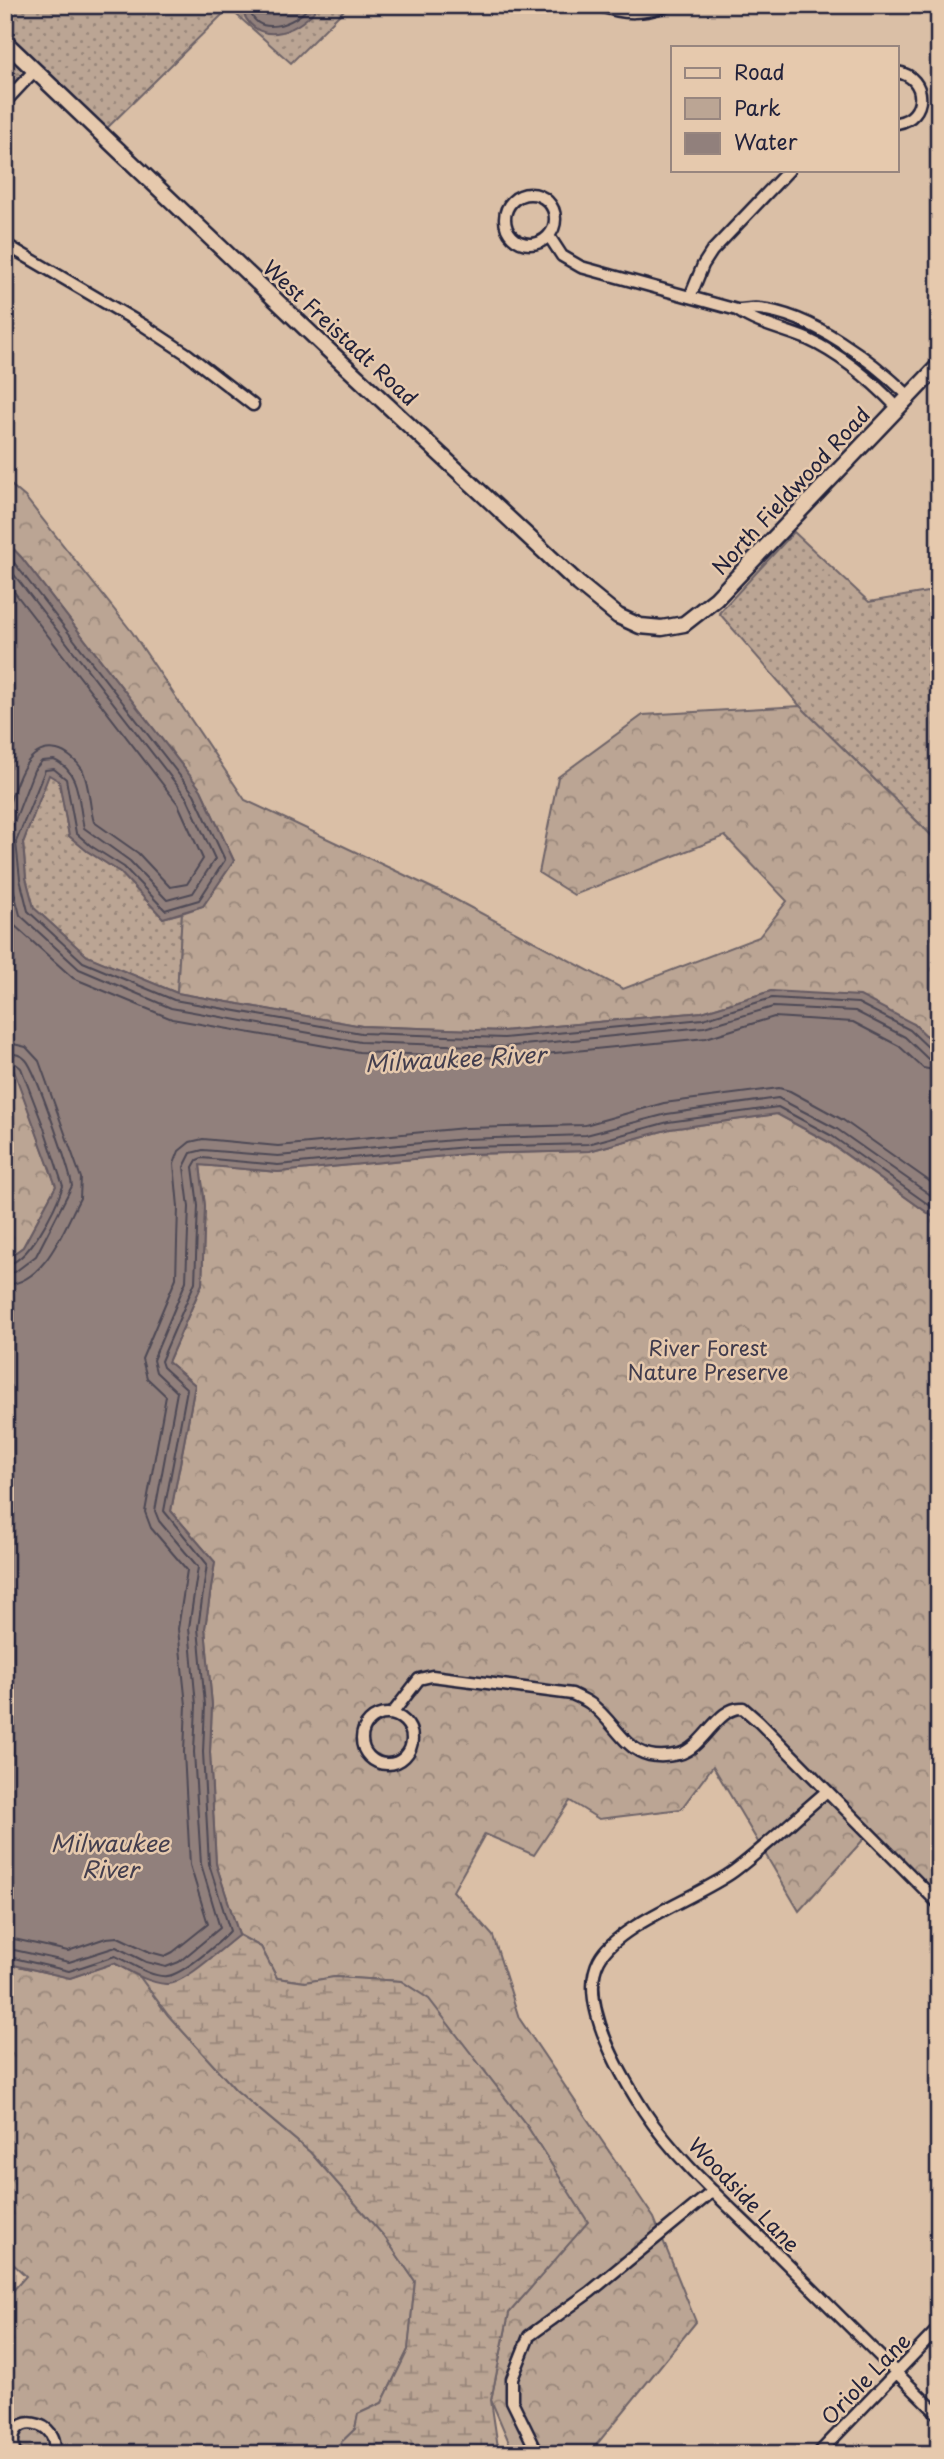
<svg xmlns="http://www.w3.org/2000/svg" width="944" height="2459" font-family="'Playpen Sans',sans-serif">
<defs>
<pattern id="green-dots" width="8" height="8" patternUnits="userSpaceOnUse" patternTransform="scale(1.75)"><rect width="8" height="8" fill="#bba594"/><path d="M2 2h.1M6 6h.1" fill="none" stroke="#98867a" stroke-width="1.8" stroke-linecap="round"/></pattern>
<pattern id="forest-crowns" width="20" height="18" patternUnits="userSpaceOnUse" patternTransform="scale(1.75)"><rect width="20" height="18" fill="#bba594"/><path d="M2 6a3 3 0 1 1 6 0M12 15a3 3 0 1 1 6 0" fill="none" stroke="#98867a"/></pattern>
<pattern id="wetland-marsh" width="20" height="14" patternUnits="userSpaceOnUse" patternTransform="scale(1.75)"><rect width="20" height="14" fill="#bba594"/><path d="M1 5h8M5 5V1M11 12h8M15 12V8" fill="none" stroke="#98867a"/></pattern>
</defs>
<rect width="100%" height="100%" fill="#dabfa6"/>
<filter id="ink" filterUnits="userSpaceOnUse"><feTurbulence type="fractalNoise" baseFrequency=".0143" numOctaves="2"/><feDisplacementMap in="SourceGraphic" scale="14" xChannelSelector="R" yChannelSelector="G"/><feConvolveMatrix kernelMatrix="1 2 1 2 8 2 1 2 1" color-interpolation-filters="sRGB"/></filter>
<g filter="url(#ink)">
<path fill="url(#green-dots)" stroke="#6e6468" stroke-width="2" d="M 5,5 L 349,5 L 291,63 L 229,8 L 102,133 L 35,70 L 5,102 Z
M 794,532 L 869,602 L 939,590 L 939,843 L 800,706 L 719,613 Z
M 49,774 L 59,781 L 69,836 L 87,851 L 120,872 L 163,918 L 182,913 L 177,993 L 87,956 L 34,908 L 26,878 L 23,843 Z"/>
<path fill="url(#forest-crowns)" stroke="#6e6468" stroke-width="2" d="M 5,480 L 25,497 L 132,632 L 245,800 L 445,894 L 623,989 L 759,937 L 787,901 L 725,836 L 574,895 L 539,873 L 558,777 L 643,715 L 800,706 L 939,843 L 939,1048 L 914,1024 L 771,991 L 702,1012 L 503,1031 L 362,1026 L 177,993 L 182,913 L 203,906 L 234,861 L 201,790 L 21,557 L 5,540 Z
M 5,1068 L 14,1070 L 56,1186 L 23,1247 L 5,1260 Z
M 777,1114 L 828,1142 L 939,1221 L 939,1896 L 872,1830 L 799,1911 L 713,1766 L 681,1809 L 599,1819 L 570,1801 L 534,1855 L 485,1834 L 453,1891 L 493,1936 L 519,2018 L 654,2218 L 696,2322 L 589,2454 L 514,2454 L 491,2400 L 509,2313 L 587,2222 L 527,2126 L 428,1999 L 401,1981 L 335,1977 L 305,1982 L 277,1978 L 261,1947 L 239,1935 L 216,1864 L 210,1752 L 212,1705 L 205,1628 L 215,1562 L 171,1511 L 195,1385 L 168,1362 L 202,1284 L 205,1206 L 200,1165 L 278,1172 L 466,1154 L 589,1151 L 670,1129 Z
M 5,1963 L 70,1978 L 114,1963 L 140,1977 L 168,2015 L 236,2090 L 310,2152 L 384,2236 L 415,2281 L 408,2350 L 382,2403 L 358,2414 L 355,2429 L 329,2454 L 5,2454 L 5,2289 L 11,2293 L 26,2276 L 8,2259 L 8,2237 L 5,2236 Z"/>
<path fill="url(#wetland-marsh)" stroke="#6e6468" stroke-width="2" d="M 239,1935 L 261,1947 L 277,1978 L 305,1982 L 334,1977 L 401,1981 L 429,1999 L 527,2126 L 588,2222 L 509,2313 L 491,2400 L 499,2454 L 329,2454 L 355,2429 L 358,2414 L 382,2403 L 408,2350 L 415,2281 L 384,2236 L 310,2152 L 236,2090 L 168,2015 L 140,1977 L 167,1984 L 187,1975 Z"/>
<path fill="#91807c" stroke="#655a62" stroke-width="2" d="M 244,5 L 319,5 C 301,31 260,49 243,13 Z
M 5,540 L 21,557 L 201,790 L 234,861 L 203,906 L 163,918 L 120,872 L 87,851 L 69,836 L 59,781 L 49,775 L 23,843 L 26,878 L 34,908 L 87,956 L 177,993 L 362,1026 L 503,1031 L 702,1012 L 771,991 L 860,996 L 914,1024 L 939,1048 L 939,1221 L 829,1142 L 777,1114 L 670,1129 L 589,1151 L 466,1154 L 278,1172 L 200,1165 L 205,1206 L 202,1284 L 168,1362 L 195,1385 L 171,1511 L 215,1562 L 205,1628 L 212,1705 L 210,1752 L 216,1864 L 239,1935 C 223,1947 185,1984 166,1984 C 148,1983 129,1971 114,1963 L 70,1978 L 5,1963 L 5,1260 L 23,1247 L 56,1186 L 14,1071 L 5,1068 Z"/>
<g fill="none" stroke-linecap="round" stroke-linejoin="round">
<path stroke="#4e4855" stroke-width="2" d="M 249,5 C 252,40 297,25 310,5
M 5,551 L 194,794 L 225,860 L 199,900 L 165,910 L 124,867 L 91,846 L 76,833 L 66,779 L 54,769 L 45,770 L 16,842 L 20,879 L 28,911 L 83,962 L 174,1000 L 361,1033 L 504,1038 L 703,1019 L 772,998 L 858,1003 L 910,1030 L 932,1051 L 939,1052
M 5,563 L 187,798 L 215,859 L 193,893 L 167,900 L 130,861 L 84,828 C 78,803 81,771 54,760 L 42,761 L 34,770 L 7,841 L 11,880 L 20,915 L 79,969 L 171,1008 L 360,1042 L 503,1047 L 704,1027 L 773,1007 L 855,1011 L 905,1037 L 928,1059 L 939,1061
M 5,580 L 178,804 L 203,859 L 187,884 L 170,887 L 138,853 L 94,822 C 89,806 90,785 82,769 C 77,761 66,752 57,750 C 23,742 14,793 5,816
M 5,901 L 14,925 L 73,978 L 172,1019 L 359,1052 L 504,1058 L 706,1038 L 774,1017 L 853,1022 L 899,1046 L 923,1068 L 939,1071
M 5,1042 L 26,1047 L 39,1061 L 81,1178 L 80,1198 C 64,1228 46,1283 5,1285
M 5,1053 C 12,1053 21,1054 26,1060 C 36,1071 70,1170 72,1186 L 36,1256 L 15,1272 L 5,1274
M 5,1062 L 16,1064 L 21,1068 L 44,1128 L 63,1186 C 56,1207 29,1263 5,1265
M 5,1937 L 68,1951 L 106,1938 L 118,1937 L 150,1952 L 165,1956 L 173,1952 L 208,1924 L 190,1865 L 184,1752 L 186,1705 L 178,1629 L 187,1570 L 151,1528 L 145,1512 L 166,1396 L 147,1378 L 142,1359 L 176,1278 L 178,1207 L 174,1164 L 179,1151 L 190,1142 L 203,1139 L 278,1146 L 465,1128 L 585,1125 L 664,1103 L 779,1088 L 790,1091 L 843,1120 L 939,1188
M 5,1948 L 69,1962 L 116,1947 L 146,1962 L 166,1967 L 179,1962 L 220,1928 L 201,1864 L 194,1752 L 196,1705 L 189,1628 L 198,1567 L 159,1521 L 155,1511 L 177,1392 L 156,1372 L 153,1360 L 186,1281 L 189,1207 L 184,1167 L 191,1153 L 203,1150 L 278,1156 L 465,1139 L 586,1135 L 667,1114 L 778,1098 L 837,1129 L 939,1201
M 5,1956 L 69,1971 L 115,1956 C 129,1962 151,1978 167,1976 C 182,1975 219,1943 230,1931 L 209,1864 L 203,1752 L 205,1705 L 198,1628 L 207,1564 L 164,1511 L 187,1389 L 163,1367 L 161,1361 L 195,1282 L 198,1206 L 193,1167 L 197,1160 L 202,1158 L 278,1165 L 466,1147 L 588,1144 L 668,1122 L 778,1107 L 832,1136 L 939,1212"/>
<g stroke="#22223b" stroke-width="15">
<path id="street" d="M 598,5 C 624,15 644,14 670,5
M 897,72 C 928,77 928,118 897,123
M 5,102 L 35,70
M505 219a25 25 0 1 1 50 0a25 25 0 1 1-50 0Z
M 549,236 L 562,256 L 581,267 L 737,310 C 759,325 783,329 807,339 C 842,355 870,379 897,407
M 5,244 L 143,325 L 187,354 L 253,405
M 690,297 L 703,265 L 712,251 L 789,170
M 737,310 C 744,310 752,308 759,309 C 812,314 872,361 909,396
M362 1739a25 25 0 1 1 50 0a25 25 0 1 1-50 0Z
M 392,1714 L 419,1679 L 432,1676 L 572,1694 C 578,1697 586,1700 591,1704 C 623,1729 628,1766 679,1754 C 704,1748 717,1706 743,1708 L 759,1722 L 939,1904
M 826,1792 C 795,1818 766,1847 734,1871 C 699,1897 618,1924 599,1960 C 577,2002 622,2077 644,2111 C 675,2158 719,2197 759,2236 C 819,2296 879,2355 939,2415
M 15,2454 C 1,2406 67,2421 52,2454
M 538,2454 L 512,2401 L 512,2379 L 529,2336 L 590,2292 L 713,2191
M 818,2454 L 939,2328"/>
</g>
<g stroke="#22223b" stroke-width="19">
<path id="secondary" d="M 5,42 L 324,346 L 579,584 L 618,616 L 640,626 L 662,628 L 684,624 L 716,599 L 939,365"/>
</g>
<use href="#street" stroke="#e6c9ad" stroke-width="10"/>
<use href="#secondary" stroke="#e6c9ad" stroke-width="14"/>
</g>
</g>
<g text-anchor="middle" dominant-baseline="central" stroke-width="5" stroke-linejoin="round" paint-order="stroke">
<g font-size="21" fill="#22223b" stroke="#e6c9ad">
<text transform="translate(341 332) rotate(43)">West Freistadt Road</text>
<text transform="translate(790 490) rotate(-47)">North Fieldwood Road</text>
<text transform="translate(745 2194) rotate(46)">Woodside Lane</text>
<text transform="translate(865 2378) rotate(-46)">Oriole Lane</text>
</g>
<g font-size="21" fill="#413c4d" stroke="#e6c9ad">
<text x="708" y="1347">River Forest<tspan x="708" dy="24">Nature Preserve</tspan></text>
</g>
<g font-size="23" font-style="italic" fill="#433e4e" stroke="#e6c9ad">
<text transform="translate(455 1058) rotate(-3)">Milwaukee River</text>
<text x="110" y="1842">Milwaukee<tspan x="110" dy="26">River</tspan></text>
</g>
</g>
<rect width="944" height="2459" fill="none" stroke="#e6c9ad" stroke-width="28"/>
<rect x="14" y="14" width="916" height="2431" fill="none" stroke="#22223b" stroke-width="2.5" filter="url(#ink)"/>
<rect x="671" y="46" width="228" height="126" fill="#e6c9ad" stroke="#98867f" stroke-width="2"/>
<rect x="685" y="68" width="35" height="10" fill="#e6c9ad" stroke="#98867f" stroke-width="2"/>
<text x="734" y="80" font-size="21" fill="#22223b">Road</text>
<rect x="685" y="98" width="35" height="21" fill="#bba594" stroke="#98867f" stroke-width="2"/>
<text x="734" y="116" font-size="21" fill="#22223b">Park</text>
<rect x="685" y="133" width="35" height="21" fill="#91807c" stroke="#98867f" stroke-width="2"/>
<text x="734" y="150" font-size="21" fill="#22223b">Water</text>
</svg>
